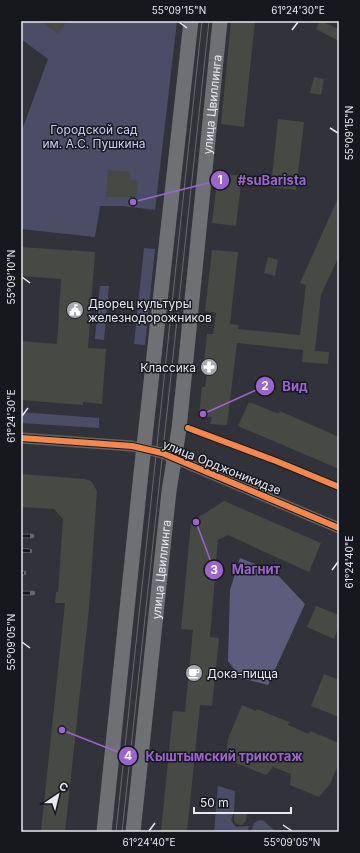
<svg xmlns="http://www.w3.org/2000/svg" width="360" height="853" font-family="Inter,sans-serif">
<rect width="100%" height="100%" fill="#32323a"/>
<path fill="#4b4d67" d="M 21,21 L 177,21 L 155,210 L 123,206 L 100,206 L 95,237 L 21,229 L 21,133 L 48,59 L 21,39 Z
M 144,248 L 155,249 L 145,345 L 134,344 Z
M 100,286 L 109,286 L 104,340 L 95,339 Z
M 21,412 L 99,418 L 99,428 L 21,423 Z
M 218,786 L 235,791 L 234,811 L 231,820 L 236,827 L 249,826 L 248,832 L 214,832 Z
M 260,820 L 264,821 L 276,832 L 251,832 L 254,823 Z"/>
<path fill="#5c5d7d" d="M 240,558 L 275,572 L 305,604 L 268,685 L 241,678 L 228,661 L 230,590 Z"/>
<path fill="#474944" d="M 41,21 L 67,21 L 58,34 Z
M 231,21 L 255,21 L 244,127 L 221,124 Z
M 320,21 L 339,29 L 339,41 L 316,29 Z
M 314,77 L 324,79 L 321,95 L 310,93 Z
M 278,119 L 304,122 L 296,190 L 271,187 Z
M 108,170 L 130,172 L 131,180 L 138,181 L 137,197 L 106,197 Z
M 218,173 L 242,176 L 236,226 L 212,223 Z
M 339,196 L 339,256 L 321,295 L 315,351 L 329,352 L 328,364 L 302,362 L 303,350 L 237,343 L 227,425 L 210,424 L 212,417 L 199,416 L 202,387 L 205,387 L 208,364 L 204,364 L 207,334 L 213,334 L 216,313 L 205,311 L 212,250 L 238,252 L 230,324 L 239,325 L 238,329 L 300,335 L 306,285 L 300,283 Z
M 21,247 L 95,252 L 88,348 L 106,349 L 102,404 L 83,402 L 83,405 L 21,400 L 21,341 L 57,344 L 61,279 L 21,276 Z
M 268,257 L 278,260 L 275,276 L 264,273 Z
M 249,402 L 279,414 L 280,411 L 339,437 L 339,469 L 238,426 Z
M 21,474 L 84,479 L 91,481 L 97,491 L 89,608 L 65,832 L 41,832 L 65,603 L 55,603 L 56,592 L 58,592 L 63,519 L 54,509 L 21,507 Z
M 224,501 L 321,543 L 309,572 L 228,535 L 218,540 L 210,637 L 219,638 L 212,706 L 200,705 L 187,832 L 161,832 L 173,711 L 185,712 L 193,630 L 181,629 L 191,522 Z
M 316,606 L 339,615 L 339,626 L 334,639 L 307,627 Z
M 324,674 L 339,680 L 339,717 L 311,706 Z
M 242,705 L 256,711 L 257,709 L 289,722 L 288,725 L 309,734 L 310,731 L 339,743 L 339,763 L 330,784 L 319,797 L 290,785 L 291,774 L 273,767 L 266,775 L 226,759 L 228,739 Z
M 238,812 L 247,813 L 246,821 L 242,825 L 237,824 L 234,820 L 234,815 Z"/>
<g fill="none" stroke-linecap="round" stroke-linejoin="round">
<path stroke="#646467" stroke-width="11" d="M 21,438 L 132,446 L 162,453 L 339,528"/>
<g stroke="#6f7074" stroke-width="15">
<path d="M 104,832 L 141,473 L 191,21"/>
<path id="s1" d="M 133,832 L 169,491 L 179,429 L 220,21"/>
</g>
<path stroke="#68686c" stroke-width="1" d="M 116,832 L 202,21
M 122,832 L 209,21"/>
<g stroke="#68686c" stroke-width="4.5">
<path id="rail" d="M 21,536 L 32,536
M 21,550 L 30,551
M 21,573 L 24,573
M 21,593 L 33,593"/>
</g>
<use href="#rail" stroke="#17181e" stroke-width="3" stroke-dasharray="9" stroke-linecap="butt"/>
<g stroke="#17181e" stroke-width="8">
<path id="cycleway" d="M 188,428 L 276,461 L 339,487
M 21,438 L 132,446 L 162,453 L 339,528"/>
</g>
<use href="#cycleway" stroke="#f5874c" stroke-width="6"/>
</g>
<path fill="none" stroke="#e8e9f1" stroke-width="1.5" d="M 179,22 L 187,28M 292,30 L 298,22M 330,128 L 338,133M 22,277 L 30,283M 22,416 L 28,408M 332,570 L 338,562M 22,642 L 30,648M 283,825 L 292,831M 149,831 L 155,823"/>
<defs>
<g id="civic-disc" transform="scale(0.9)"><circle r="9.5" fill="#a8a9b1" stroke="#17181e"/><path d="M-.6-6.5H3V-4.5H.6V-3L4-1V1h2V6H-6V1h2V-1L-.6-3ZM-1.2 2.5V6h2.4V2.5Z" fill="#fff"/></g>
<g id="pharmacy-disc" transform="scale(0.9)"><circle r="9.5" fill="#a8a9b1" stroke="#17181e"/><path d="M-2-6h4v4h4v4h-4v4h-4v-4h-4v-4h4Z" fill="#fff"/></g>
<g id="cafe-disc" transform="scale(0.9)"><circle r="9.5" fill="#a8a9b1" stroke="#17181e"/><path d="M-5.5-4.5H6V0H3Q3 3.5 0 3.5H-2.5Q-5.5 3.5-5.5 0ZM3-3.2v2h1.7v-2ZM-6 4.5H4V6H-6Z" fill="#fff"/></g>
</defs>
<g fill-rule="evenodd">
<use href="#civic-disc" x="75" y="310"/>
<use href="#pharmacy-disc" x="209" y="367"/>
<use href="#cafe-disc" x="194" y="673"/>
</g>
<g text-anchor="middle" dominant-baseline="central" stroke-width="3" stroke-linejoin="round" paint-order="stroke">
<g font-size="12" fill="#e8e9f1" stroke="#17181e">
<text stroke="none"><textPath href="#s1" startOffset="732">улица Цвиллинга</textPath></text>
<text transform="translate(222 467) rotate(22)">улица Орджоникидзе</text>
<text stroke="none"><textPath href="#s1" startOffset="264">улица Цвиллинга</textPath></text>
</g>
<g font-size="12" fill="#cccff5" stroke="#17181e">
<text x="94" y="129">Городской сад<tspan x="94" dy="14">им. А.С. Пушкина</tspan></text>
</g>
<g font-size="12" fill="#e8e9f1" stroke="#17181e" text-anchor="start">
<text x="88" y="303">Дворец культуры<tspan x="88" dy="14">железнодорожников</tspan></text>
<text x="196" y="367" text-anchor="end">Классика</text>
<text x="207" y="673">Дока-пицца</text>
</g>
</g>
<path fill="none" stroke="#9c65ce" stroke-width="1.5" d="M133 202L220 180M203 414L265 386M196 522L214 570M62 730L128 756"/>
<g fill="#9c65ce" stroke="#17181e" stroke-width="1.5">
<circle cx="133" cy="202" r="4"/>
<circle cx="203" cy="414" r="4"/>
<circle cx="196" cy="522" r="4"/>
<circle cx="62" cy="730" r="4"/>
<circle cx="220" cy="180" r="10"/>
<circle cx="265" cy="386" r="10"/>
<circle cx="214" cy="570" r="10"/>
<circle cx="128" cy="756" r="10"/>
</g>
<g font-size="12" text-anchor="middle" font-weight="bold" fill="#fff">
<text x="220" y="184">1</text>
<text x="265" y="390">2</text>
<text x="214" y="574">3</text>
<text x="128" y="760">4</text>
</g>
<g font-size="13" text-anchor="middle" font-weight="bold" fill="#9c65ce" stroke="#17181e" stroke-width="3" stroke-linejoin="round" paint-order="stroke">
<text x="272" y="185">#suBarista</text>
<text x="295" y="391">Вид</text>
<text x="256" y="574">Магнит</text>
<text x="224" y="761">Кыштымский трикотаж</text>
</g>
<rect width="360" height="853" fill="none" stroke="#17181e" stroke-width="44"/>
<g transform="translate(58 795) rotate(35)" stroke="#17181e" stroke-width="3" paint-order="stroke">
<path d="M0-3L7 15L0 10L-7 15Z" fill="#e8e9f1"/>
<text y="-6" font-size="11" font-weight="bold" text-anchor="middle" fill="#e8e9f1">С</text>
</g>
<path d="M194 807v6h97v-6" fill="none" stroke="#e8e9f1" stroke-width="2"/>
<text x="200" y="807" font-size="12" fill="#e8e9f1" stroke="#17181e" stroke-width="3" paint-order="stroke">50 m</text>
<rect x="22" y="22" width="316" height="809" fill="none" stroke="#e8e9f1" stroke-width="1.5"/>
<g font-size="10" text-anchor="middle" fill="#e8e9f1">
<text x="179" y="14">55°09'15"N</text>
<text x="298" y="14">61°24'30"E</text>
<text transform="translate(349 133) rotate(-90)" y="4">55°09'15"N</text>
<text transform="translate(11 277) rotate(-90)" y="4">55°09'10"N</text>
<text transform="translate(11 416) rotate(-90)" y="4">61°24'30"E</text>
<text transform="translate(349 562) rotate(-90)" y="4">61°24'40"E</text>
<text transform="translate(11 642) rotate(-90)" y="4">55°09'05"N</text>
<text x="149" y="846">61°24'40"E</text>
<text x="292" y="846">55°09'05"N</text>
</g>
</svg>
